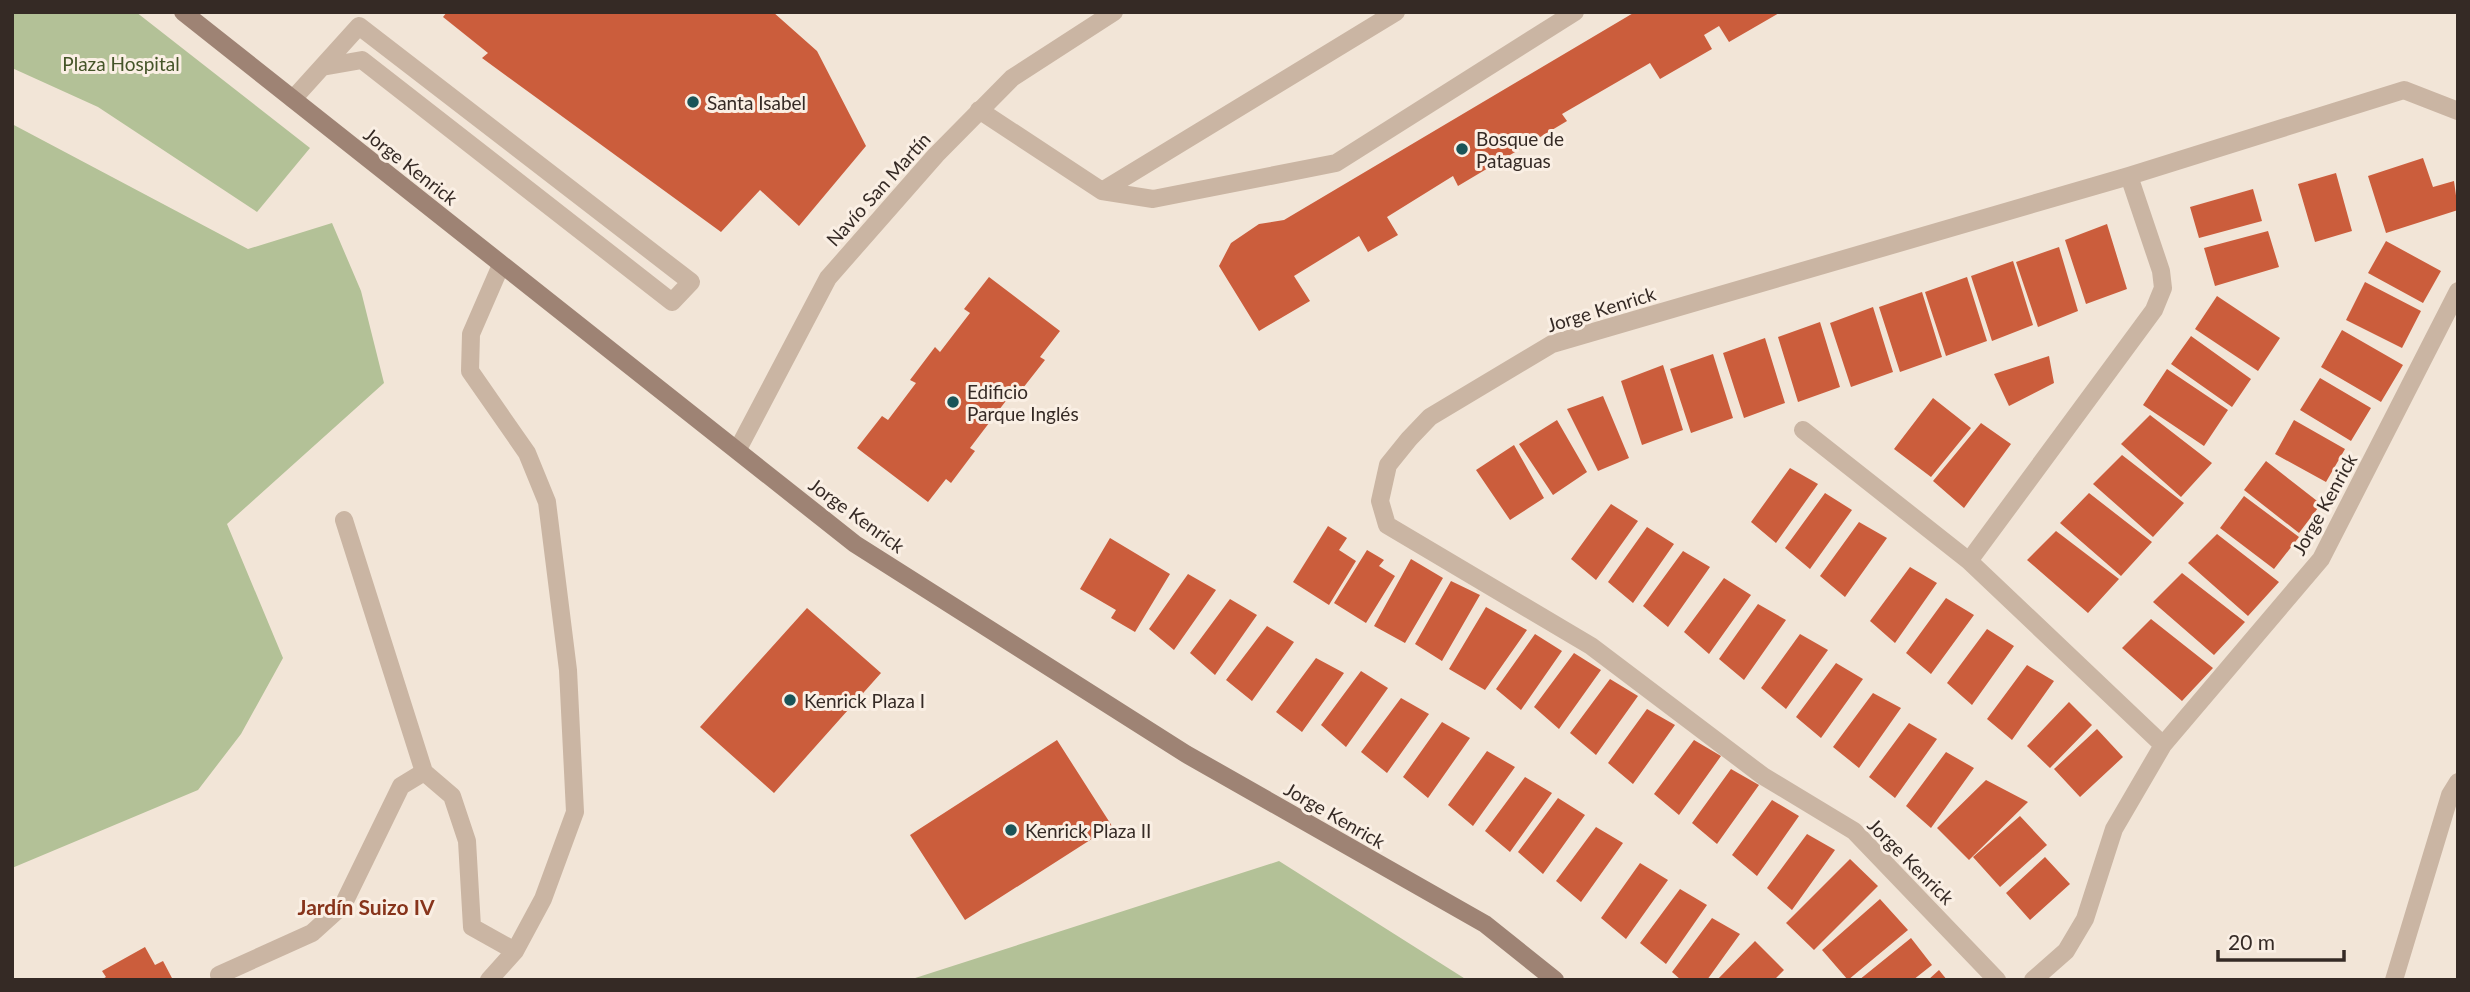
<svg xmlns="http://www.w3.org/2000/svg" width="2470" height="992" font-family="Lato,sans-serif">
<rect width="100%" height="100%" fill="#f2e5d7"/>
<path fill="#b3c197" d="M 12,12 L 136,12 L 310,148 L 257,212 L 98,107 L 12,68 Z
M 12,124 L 248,249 L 332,223 L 361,291 L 384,383 L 227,524 L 283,658 L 241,734 L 198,790 L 12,868 Z
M 1279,861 L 1467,980 L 909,980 Z"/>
<path fill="#cb5d3c" d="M 447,12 L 773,12 L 817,51 L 866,146 L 799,226 L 760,190 L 721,232 L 482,58 L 488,53 L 443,17 Z
M 1635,12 L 1781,12 L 1729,42 L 1719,26 L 1704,35 L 1712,49 L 1660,79 L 1650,63 L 1562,114 L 1567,121 L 1458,186 L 1453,176 L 1387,217 L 1398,235 L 1368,252 L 1359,236 L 1294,276 L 1310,301 L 1259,331 L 1219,266 L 1231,243 L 1259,224 L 1284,220 Z
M 2423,158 L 2433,187 L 2454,181 L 2458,210 L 2386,233 L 2368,176 Z
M 2336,173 L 2352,231 L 2315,242 L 2298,184 Z
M 2253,189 L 2262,221 L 2199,238 L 2190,207 Z
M 2107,224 L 2127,289 L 2086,304 L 2065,240 Z
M 2268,231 L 2279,267 L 2215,286 L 2204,248 Z
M 2386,241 L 2441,271 L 2423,303 L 2368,273 Z
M 2059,247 L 2078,311 L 2038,327 L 2016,262 Z
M 2013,261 L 2033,325 L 1992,341 L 1971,276 Z
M 989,277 L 1060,331 L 1040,357 L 1045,360 L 1023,388 L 1018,385 L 970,448 L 975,451 L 951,483 L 946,479 L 928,502 L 857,448 L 882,416 L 888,420 L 916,383 L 910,380 L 935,347 L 940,352 L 970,313 L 964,309 Z
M 1967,277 L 1987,341 L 1946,356 L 1925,292 Z
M 2365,282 L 2421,311 L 2402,348 L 2346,320 Z
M 1922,292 L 1942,357 L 1900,372 L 1879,307 Z
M 2217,296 L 2280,338 L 2258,371 L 2195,329 Z
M 1873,307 L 1893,372 L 1851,387 L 1830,323 Z
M 1820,322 L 1840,387 L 1798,402 L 1778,337 Z
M 2342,330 L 2403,365 L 2381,402 L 2321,367 Z
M 2191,336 L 2251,379 L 2232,407 L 2171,364 Z
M 1765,338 L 1785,403 L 1744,418 L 1723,353 Z
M 1713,354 L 1733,418 L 1691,433 L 1670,369 Z
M 2049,356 L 2054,383 L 2009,406 L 1994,374 Z
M 1663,365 L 1683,430 L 1642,445 L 1621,381 Z
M 2167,369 L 2228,410 L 2204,446 L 2143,405 Z
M 2320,378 L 2371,408 L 2351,441 L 2300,410 Z
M 1603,396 L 1629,458 L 1598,471 L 1567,409 Z
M 1933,398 L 1971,428 L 1931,477 L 1894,449 Z
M 2150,415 L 2212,463 L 2181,497 L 2121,444 Z
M 1557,420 L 1587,472 L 1553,495 L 1519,444 Z
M 2294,420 L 2345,449 L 2326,482 L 2275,454 Z
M 1981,423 L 2011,444 L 1964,508 L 1933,481 Z
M 1514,445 L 1544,498 L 1510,520 L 1476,470 Z
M 2122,455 L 2184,503 L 2153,537 L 2093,484 Z
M 2266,461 L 2321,504 L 2299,533 L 2244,490 Z
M 1790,468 L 1818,484 L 1776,543 L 1751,522 Z
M 1825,493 L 1852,510 L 1810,569 L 1785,548 Z
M 2089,493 L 2152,542 L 2121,576 L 2060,523 Z
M 2244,496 L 2299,537 L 2274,569 L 2220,528 Z
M 1611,504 L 1638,521 L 1596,580 L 1571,559 Z
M 1859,522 L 1887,538 L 1845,597 L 1820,576 Z
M 1328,526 L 1347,538 L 1339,550 L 1356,561 L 1329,605 L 1293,582 Z
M 1647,527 L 1674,544 L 1633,603 L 1608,582 Z
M 2056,531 L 2119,579 L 2088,613 L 2027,560 Z
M 2217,534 L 2279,582 L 2248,616 L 2188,563 Z
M 1110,538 L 1170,574 L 1135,632 L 1111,618 L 1116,610 L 1080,589 Z
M 1367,550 L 1384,560 L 1379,566 L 1395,576 L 1366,623 L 1334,603 Z
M 1683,551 L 1710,567 L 1668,627 L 1643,606 Z
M 1411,559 L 1443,578 L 1405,643 L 1374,626 Z
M 1910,567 L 1937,583 L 1895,643 L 1870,621 Z
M 2182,573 L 2245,622 L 2214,655 L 2153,602 Z
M 1188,574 L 1216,590 L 1174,650 L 1149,629 Z
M 1724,578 L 1751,595 L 1709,654 L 1684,632 Z
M 1451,581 L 1480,595 L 1442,661 L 1415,644 Z
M 1946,598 L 1974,615 L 1931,674 L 1906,653 Z
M 1230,599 L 1257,615 L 1215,675 L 1190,653 Z
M 1758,604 L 1786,620 L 1744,680 L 1719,659 Z
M 1486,607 L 1527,630 L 1485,690 L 1449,669 Z
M 807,608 L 881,673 L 774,793 L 700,727 Z
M 2151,619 L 2213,668 L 2182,701 L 2122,648 Z
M 1267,626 L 1294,642 L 1252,701 L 1226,680 Z
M 1987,629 L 2014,646 L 1972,705 L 1947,683 Z
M 1535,634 L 1562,651 L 1521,710 L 1496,689 Z
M 1800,634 L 1828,650 L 1786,709 L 1761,688 Z
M 1574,653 L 1601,670 L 1559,729 L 1534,707 Z
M 1316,658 L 1344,673 L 1302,732 L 1276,712 Z
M 1836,663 L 1863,679 L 1821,738 L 1796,717 Z
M 2027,665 L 2054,681 L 2012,740 L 1987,719 Z
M 1361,671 L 1388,688 L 1346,747 L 1321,725 Z
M 1610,679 L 1638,696 L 1596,755 L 1570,733 Z
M 1873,693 L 1901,708 L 1859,768 L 1833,747 Z
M 1401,698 L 1429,714 L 1387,773 L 1361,752 Z
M 2069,702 L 2092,725 L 2050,768 L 2027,746 Z
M 1647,709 L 1675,725 L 1633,784 L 1608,763 Z
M 1442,722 L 1470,738 L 1428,798 L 1403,777 Z
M 1909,723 L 1937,739 L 1895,798 L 1869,777 Z
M 2097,729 L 2123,757 L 2080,797 L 2054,769 Z
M 1057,740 L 1112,826 L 965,920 L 910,835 Z
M 1694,740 L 1721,756 L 1679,815 L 1654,794 Z
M 1487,751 L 1515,767 L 1473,826 L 1448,805 Z
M 1946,752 L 1974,768 L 1931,828 L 1906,806 Z
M 1731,769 L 1759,785 L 1717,844 L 1692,823 Z
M 1525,777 L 1552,793 L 1510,852 L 1485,831 Z
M 1986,780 L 2028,802 L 1969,860 L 1937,828 Z
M 1558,798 L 1585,815 L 1543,874 L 1518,852 Z
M 1772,800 L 1799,816 L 1757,876 L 1732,855 Z
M 2020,816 L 2047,845 L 2000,887 L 1973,857 Z
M 1596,827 L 1623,843 L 1581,902 L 1556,881 Z
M 1807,834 L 1835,850 L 1792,910 L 1767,888 Z
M 2045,857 L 2070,884 L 2030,920 L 2006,893 Z
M 1850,859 L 1878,886 L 1814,950 L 1786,923 Z
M 1640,863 L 1668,880 L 1626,939 L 1601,918 Z
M 1680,889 L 1707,905 L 1666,964 L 1640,943 Z
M 1880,899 L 1908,930 L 1848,980 L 1822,950 Z
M 1712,918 L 1740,934 L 1707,980 L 1681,980 L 1672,972 Z
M 1911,938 L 1932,965 L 1913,980 L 1859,980 Z
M 1755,941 L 1784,970 L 1774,980 L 1717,980 Z
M 145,947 L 155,965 L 163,961 L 173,980 L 101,980 L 106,977 L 102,971 Z
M 1939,970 L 1947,980 L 1928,980 Z"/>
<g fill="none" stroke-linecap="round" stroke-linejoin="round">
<path stroke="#cab5a3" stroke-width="18" d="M 293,99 L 359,26 L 691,282 L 672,302 L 362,60 L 322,67
M 979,110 L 1102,191 L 1396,12
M 1102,191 L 1153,199 L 1336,163 L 1575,12
M 344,520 L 424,772 L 452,796 L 467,841 L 472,927 L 515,951
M 219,975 L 312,933 L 343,905 L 401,786 L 424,772
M 489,980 L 515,951 L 543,899 L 575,812 L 568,670 L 547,502 L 527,453 L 470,371 L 471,334 L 501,265"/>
<path stroke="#cab5a3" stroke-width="18" d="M 1803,430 L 1969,561 L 2163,745
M 738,449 L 828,278 L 936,155 L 1012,78 L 1114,12
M 1969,561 L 2154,310 L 2163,288 L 2161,271 L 2129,176
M 1997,980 L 1854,831 L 1763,776 L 1591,646 L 1387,525 L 1380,501 L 1388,465 L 1409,439 L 1430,417 L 1552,344 L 2129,176 L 2404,90 L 2458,111
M 2033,980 L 2066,951 L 2085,919 L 2114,829 L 2163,745 L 2321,559 L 2458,291
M 2394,980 L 2450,795 L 2458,782"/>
<path stroke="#9e8374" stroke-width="18" d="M 183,12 L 855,544 L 1186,754 L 1485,924 L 1555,980"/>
</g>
<g fill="#1a5458" stroke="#faefe4" stroke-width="2.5">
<circle cx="693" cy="102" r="7"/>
<circle cx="1462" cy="149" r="7"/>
<circle cx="953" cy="402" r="7"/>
<circle cx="790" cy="700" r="7"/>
<circle cx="1011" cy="830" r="7"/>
</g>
<g text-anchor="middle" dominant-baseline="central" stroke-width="6" stroke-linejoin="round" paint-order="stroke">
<g font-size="19" fill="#445428" stroke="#faefe4">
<text x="121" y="63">Plaza Hospital</text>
</g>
<g font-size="19" fill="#352a25" stroke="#faefe4" text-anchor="start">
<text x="707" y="102">Santa Isabel</text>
<text x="1476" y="138">Bosque de<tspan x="1476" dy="22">Pataguas</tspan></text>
<text x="967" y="391">Edificio<tspan x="967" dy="22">Parque Inglés</tspan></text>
<text x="804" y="700">Kenrick Plaza I</text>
<text x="1025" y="830">Kenrick Plaza II</text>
</g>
<g font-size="19" fill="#352a25" stroke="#faefe4">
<text transform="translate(411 166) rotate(38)">Jorge Kenrick</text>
<text transform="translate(878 189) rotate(-48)">Navío San Martín</text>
<text transform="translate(1601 309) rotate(-17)">Jorge Kenrick</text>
<text transform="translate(2324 504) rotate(-61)">Jorge Kenrick</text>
<text transform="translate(857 515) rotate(36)">Jorge Kenrick</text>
<text transform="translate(1335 815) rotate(30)">Jorge Kenrick</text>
<text transform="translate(1911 861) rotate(45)">Jorge Kenrick</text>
</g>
<g font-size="21" font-weight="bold" fill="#87341b" stroke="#faefe4">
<text x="366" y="906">Jardín Suizo IV</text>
</g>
</g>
<rect width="2470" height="992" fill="none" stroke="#352a25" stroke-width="28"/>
<path d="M2218 950v10h126v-10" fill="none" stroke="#352a25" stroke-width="3.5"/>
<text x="2228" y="950" font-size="21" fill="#352a25" stroke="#faefe4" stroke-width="5" paint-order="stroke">20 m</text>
</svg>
